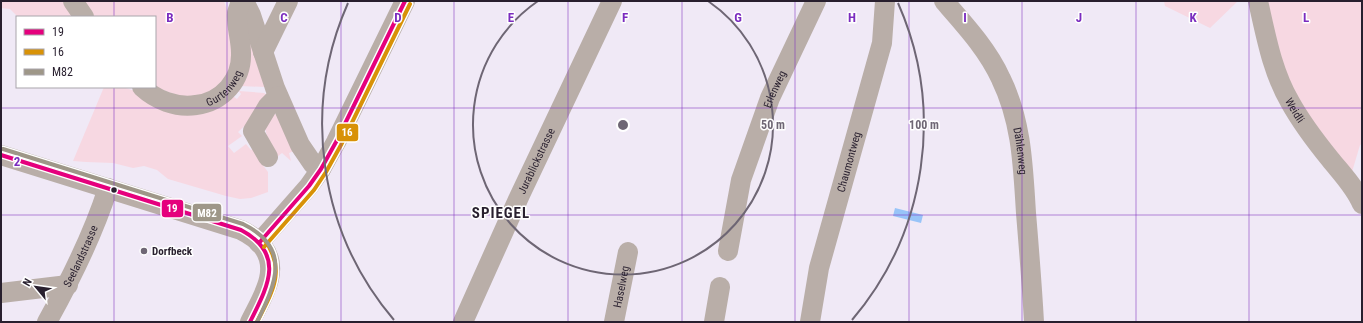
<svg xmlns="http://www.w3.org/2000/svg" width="1363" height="323" font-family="'Roboto Condensed',sans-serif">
<rect width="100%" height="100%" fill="#f0e9f6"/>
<path fill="#f7d8e2" d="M 1,1 L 73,1 L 72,17 L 18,17 L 10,9 L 1,8 Z
M 82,1 L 224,1 L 229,17 L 235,52 L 229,73 L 211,93 L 190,100 L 155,87 L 155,17 L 93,17 Z
M 1164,1 L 1238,1 L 1210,28 L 1165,6 Z
M 1260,1 L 1362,1 L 1362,144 L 1360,145 L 1349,182 L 1292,100 Z
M 244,25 L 265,87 L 241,86 Z
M 104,87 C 122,87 130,86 145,98 L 234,97 L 237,99 L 241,94 L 239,91 L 264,93 L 267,95 L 253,118 L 238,132 L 242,136 L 228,146 L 234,153 L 246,144 L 251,150 L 257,146 L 262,164 L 268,172 L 268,192 L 251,198 L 240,199 L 226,196 L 168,179 L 157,170 L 144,166 L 133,168 L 113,163 L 86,162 L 73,161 Z
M 274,114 L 277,115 L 294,151 L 289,153 L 291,161 L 282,153 L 277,157 L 267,136 L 264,124 Z"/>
<path fill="#98c4f8" d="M 895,208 L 923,215 L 921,223 L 893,216 Z"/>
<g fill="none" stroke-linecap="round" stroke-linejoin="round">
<g stroke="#b9aea8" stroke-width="20">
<path d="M 73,1 L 84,17"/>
<path d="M 244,1 L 251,15 L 275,88 L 300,145 L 313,164 L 321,169"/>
<path id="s1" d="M 944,1 C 965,25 988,50 1001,79 C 1022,122 1023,167 1026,213 C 1029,249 1032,286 1034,322"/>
<path id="s2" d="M 1258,1 C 1266,36 1272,71 1290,102 C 1300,120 1317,143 1330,159 C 1342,174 1355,187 1362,204"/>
<path d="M 263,52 L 288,1"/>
<path id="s3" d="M 142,87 C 156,100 176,108 196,105 C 222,102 242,80 241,53 C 241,39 236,26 237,13 C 238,9 240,5 241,1"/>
<path d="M 1,155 L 241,230 C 249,234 258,240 263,247 C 281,271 261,299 250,322"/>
<path d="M 268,157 L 253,131 L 268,106 L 278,96"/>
<path d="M 259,243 L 309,186 L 321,169 L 336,142 L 405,1"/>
<path id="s4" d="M 728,251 L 741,180 L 770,98 L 816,1"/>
<path d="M 1,293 L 68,285"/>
<path id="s5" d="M 47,322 C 71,279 93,235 108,188"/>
<path id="s6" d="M 463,322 L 520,195 L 612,1"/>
<path id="s7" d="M 614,322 L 628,252"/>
<path d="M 714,322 L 720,287"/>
<path id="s8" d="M 810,322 L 819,268 L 882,43 L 885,1"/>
</g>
<g stroke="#fff" stroke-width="7">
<path id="bus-1" d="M 1,155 L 241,230 C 286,254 268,286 250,322
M 259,243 L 309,186 L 321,169 L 336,142 L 405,1"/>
</g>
<g stroke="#fff" stroke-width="7">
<path id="bus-2" d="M 264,247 L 314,190 L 326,172 L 341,145 L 410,4
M 257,322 C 272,292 287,270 264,239"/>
</g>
<g stroke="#fff" stroke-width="7">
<path id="bus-3" d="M 3,149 L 243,224 C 292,248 276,283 257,322"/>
</g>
<use href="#bus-1" stroke="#e5007d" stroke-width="4"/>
<use href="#bus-2" stroke="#d89207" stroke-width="4"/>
<use href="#bus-3" stroke="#9e9788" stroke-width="4"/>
</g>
<path fill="none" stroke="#7b2cbf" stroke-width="1" stroke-opacity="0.55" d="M 114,1 L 114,17M 227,1 L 227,322M 341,1 L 341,322M 454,1 L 454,322M 568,1 L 568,322M 682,1 L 682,322M 795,1 L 795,322M 909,1 L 909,322M 1022,1 L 1022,322M 1136,1 L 1136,322M 1249,1 L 1249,322M 114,87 L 114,322M 1,108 L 1362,108M 1,215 L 1362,215"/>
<g fill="none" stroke="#6e6674" stroke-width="2">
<path d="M708 1A150 150 0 1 1 538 1"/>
<path d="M394 320A301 301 0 0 1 348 3M898 3A301 301 0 0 1 852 320"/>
</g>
<circle fill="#281f2e" stroke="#fff" stroke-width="1.5" cx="114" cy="190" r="3.5"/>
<circle fill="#6e6674" stroke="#fff" stroke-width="1.5" cx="144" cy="251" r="4"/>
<g text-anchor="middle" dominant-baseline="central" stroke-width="3" stroke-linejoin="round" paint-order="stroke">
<g font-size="11" fill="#281f2e" stroke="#fff">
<text stroke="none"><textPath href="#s3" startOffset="93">Gurtenweg</textPath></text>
<text stroke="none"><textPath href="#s4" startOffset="169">Erlenweg</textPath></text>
<text stroke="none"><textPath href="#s2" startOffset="116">Weidli</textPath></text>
<text stroke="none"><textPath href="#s1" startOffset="172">Dählenweg</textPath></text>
<text stroke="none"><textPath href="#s6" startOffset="177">Jurablickstrasse</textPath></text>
<text stroke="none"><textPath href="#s8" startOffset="165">Chaumontweg</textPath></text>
<text stroke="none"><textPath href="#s5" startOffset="74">Seelandstrasse</textPath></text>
<text stroke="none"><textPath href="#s7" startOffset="36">Haselweg</textPath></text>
</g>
<g font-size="11" font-weight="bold" fill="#281f2e" stroke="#fff" text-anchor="start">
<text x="152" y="251">Dorfbeck</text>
</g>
<g font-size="15" font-weight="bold" letter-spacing="1" fill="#281f2e" stroke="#fff">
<text x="501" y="213">SPIEGEL</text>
</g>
</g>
<g font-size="13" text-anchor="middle" font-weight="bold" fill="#7b2cbf" stroke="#fff" stroke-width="3" stroke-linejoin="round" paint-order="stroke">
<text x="170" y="22">B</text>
<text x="284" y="22">C</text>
<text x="398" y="22">D</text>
<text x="511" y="22">E</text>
<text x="625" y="22">F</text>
<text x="738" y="22">G</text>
<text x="852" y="22">H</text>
<text x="965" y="22">I</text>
<text x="1079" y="22">J</text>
<text x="1193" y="22">K</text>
<text x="1306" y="22">L</text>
<text x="17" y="166">2</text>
</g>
<circle cx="623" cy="125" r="6" fill="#6e6674" stroke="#fff" stroke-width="2"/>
<g font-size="12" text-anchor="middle" font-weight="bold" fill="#6e6674" stroke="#fff" stroke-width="3" stroke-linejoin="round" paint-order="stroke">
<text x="773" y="129">50 m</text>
<text x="924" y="129">100 m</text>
</g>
<g stroke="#fff" stroke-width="1.5">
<rect x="336" y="123" width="23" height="19" rx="4" fill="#d89207"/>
<rect x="161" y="199" width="23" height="19" rx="4" fill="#e5007d"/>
<rect x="192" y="203" width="30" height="19" rx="4" fill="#9e9788"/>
</g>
<g font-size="11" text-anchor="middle" font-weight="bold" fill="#fff">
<text x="347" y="136">16</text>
<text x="172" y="212">19</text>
<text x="207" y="217">M82</text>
</g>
<rect width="1363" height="323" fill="none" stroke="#281f2e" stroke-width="4"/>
<rect x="16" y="16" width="140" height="72" fill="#ffffff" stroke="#a9a5ab"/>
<rect x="24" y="29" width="20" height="6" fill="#e5007d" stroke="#a9a5ab"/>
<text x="52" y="36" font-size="12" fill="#281f2e">19</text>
<rect x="24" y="49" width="20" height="6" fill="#d89207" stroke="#a9a5ab"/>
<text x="52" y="56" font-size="12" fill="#281f2e">16</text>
<rect x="24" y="69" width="20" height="6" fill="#9e9788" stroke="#a9a5ab"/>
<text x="52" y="76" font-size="12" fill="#281f2e">M82</text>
<g transform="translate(36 287) rotate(299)" stroke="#ffffff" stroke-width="3" paint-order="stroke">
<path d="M0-3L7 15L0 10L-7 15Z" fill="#281f2e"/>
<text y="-6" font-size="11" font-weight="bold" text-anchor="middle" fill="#281f2e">N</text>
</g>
</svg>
